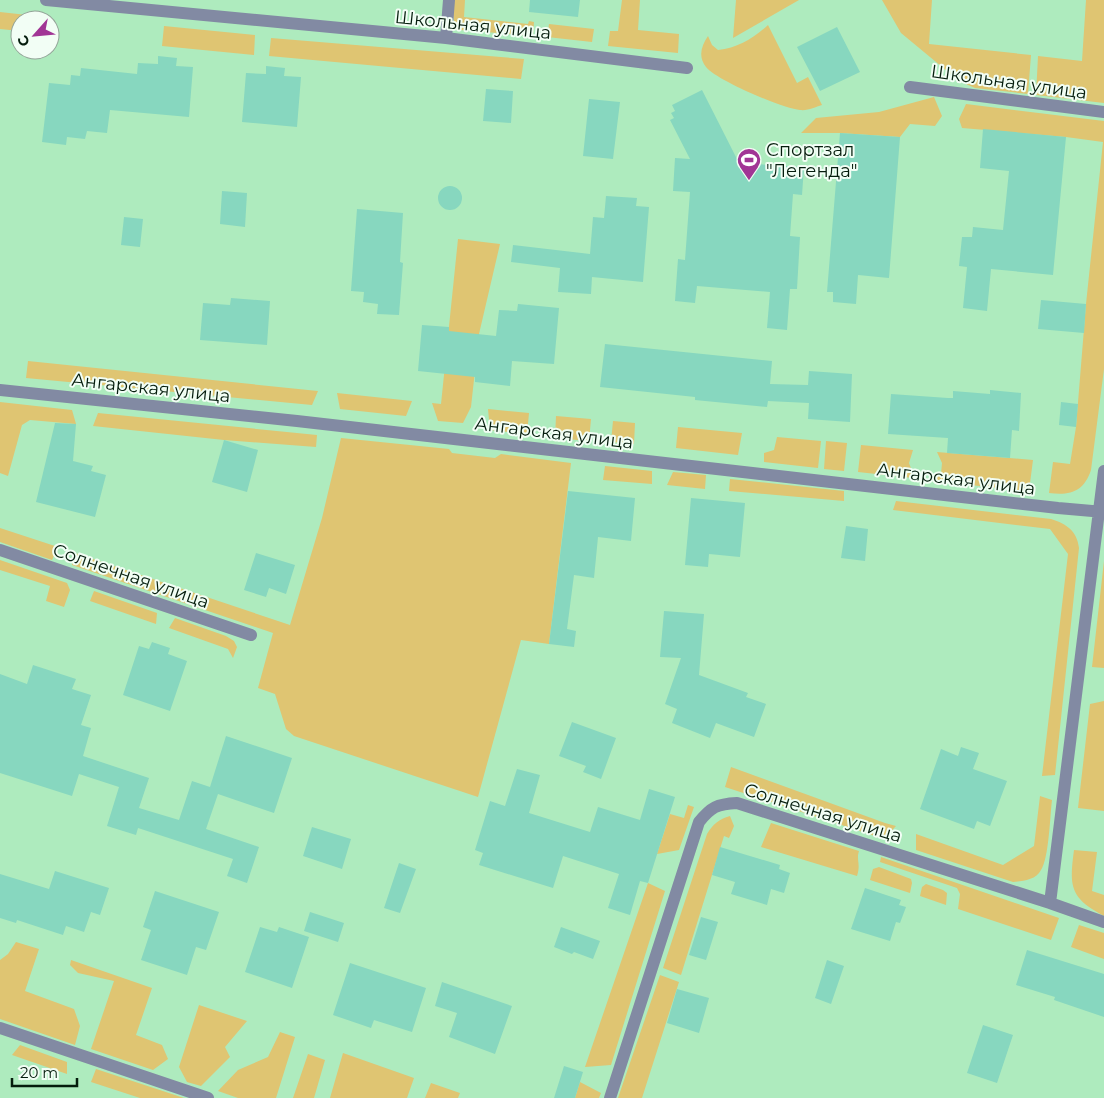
<svg xmlns="http://www.w3.org/2000/svg" width="1104" height="1098" font-family="Montserrat,sans-serif">
<rect width="100%" height="100%" fill="#aeebbe"/>
<path fill="#dfc572" d="M 454,0 L 465,0 L 464,17 L 528,24 L 529,21 L 534,22 L 533,36 L 460,30 C 451,21 453,12 454,0 Z
M 622,0 L 640,0 L 638,30 L 679,34 L 678,53 L 608,46 L 610,31 L 618,31 Z
M 736,0 L 799,0 L 733,38 Z
M 882,0 L 932,0 L 929,44 L 1031,55 L 1028,94 L 975,88 L 959,81 L 901,33 Z
M 1086,0 L 1104,0 L 1104,103 L 1036,95 L 1038,56 L 1082,61 Z
M 0,12 L 36,16 L 36,20 L 20,20 L 20,31 L 0,29 Z
M 549,24 L 594,29 L 592,42 L 547,37 Z
M 768,25 L 797,83 L 808,77 L 822,105 C 815,107 808,111 800,110 C 784,109 716,80 706,67 C 698,57 701,46 708,36 L 712,45 L 718,50 C 738,48 754,38 768,25 Z
M 164,26 L 255,35 L 254,55 L 162,46 Z
M 271,38 L 524,59 L 521,79 L 269,56 Z
M 934,97 L 942,116 L 935,126 L 910,124 L 900,137 L 840,133 L 801,133 L 816,118 L 879,112 Z
M 966,104 L 1104,121 L 1104,369 L 1091,470 C 1084,491 1071,496 1049,493 L 1053,462 L 1070,464 L 1076,427 L 1086,304 L 1103,142 L 1066,137 L 962,128 L 959,119 Z
M 458,239 L 500,244 L 479,334 L 471,407 L 463,423 L 438,421 L 432,403 L 441,404 Z
M 28,361 L 318,391 L 312,405 L 26,378 Z
M 337,393 L 412,401 L 406,416 L 340,409 Z
M 0,402 L 72,410 L 76,424 L 30,420 L 22,425 L 8,476 L 0,473 Z
M 488,409 L 529,413 L 527,434 L 490,430 Z
M 98,413 L 317,435 L 316,447 L 224,440 L 93,426 Z
M 556,416 L 591,419 L 589,441 L 555,438 Z
M 613,421 L 635,423 L 634,444 L 611,442 Z
M 678,427 L 742,433 L 738,455 L 676,448 Z
M 777,437 L 821,441 L 818,468 L 764,462 L 764,453 L 774,450 Z
M 341,438 L 449,449 L 452,453 L 495,458 L 501,454 L 571,463 L 549,644 L 521,640 L 478,797 L 294,736 L 286,729 L 275,694 L 258,688 L 273,633 L 72,565 L 75,553 L 290,625 L 322,518 Z
M 826,441 L 847,443 L 844,471 L 824,469 Z
M 861,445 L 913,450 L 909,463 L 912,471 L 924,473 L 922,479 L 858,472 Z
M 937,452 L 1033,460 L 1029,491 L 931,481 L 932,475 L 941,474 L 942,463 Z
M 605,466 L 652,471 L 652,484 L 603,480 Z
M 673,472 L 706,475 L 705,489 L 667,485 Z
M 730,479 L 844,491 L 844,501 L 729,491 Z
M 896,501 L 1051,519 C 1067,524 1077,531 1079,548 L 1055,775 L 1042,776 L 1068,554 L 1050,529 L 893,510 Z
M 0,528 L 58,547 L 52,560 L 0,542 Z
M 0,560 L 67,583 L 70,590 L 64,607 L 46,601 L 50,586 L 0,570 Z
M 1104,561 L 1104,668 L 1092,667 Z
M 94,591 L 157,613 L 156,624 L 90,601 Z
M 175,618 L 226,636 L 234,641 L 237,647 L 233,658 L 228,649 L 169,628 Z
M 1104,701 L 1104,811 L 1078,808 L 1090,704 Z
M 731,767 L 885,823 L 896,826 L 884,839 L 725,787 Z
M 1040,796 L 1052,800 C 1050,816 1049,858 1041,870 C 1036,880 1023,881 1013,882 L 916,850 L 916,834 L 1003,865 L 1034,846 Z
M 688,805 L 694,807 L 679,850 L 657,854 L 670,814 L 684,818 Z
M 730,816 L 734,826 L 729,838 L 724,836 L 681,975 L 663,968 L 707,834 C 713,824 719,819 730,816 Z
M 771,823 L 859,851 C 856,860 861,864 857,876 L 761,847 Z
M 1074,850 L 1097,852 L 1092,891 L 1104,895 L 1104,916 C 1070,898 1069,887 1074,850 Z
M 881,857 L 1059,918 L 1051,940 L 958,909 L 960,894 L 957,888 L 880,862 Z
M 879,867 L 911,879 L 912,883 L 910,893 L 870,880 L 873,869 Z
M 648,883 L 665,891 L 611,1065 L 585,1067 Z
M 926,884 L 943,890 L 947,893 L 946,905 L 920,896 L 922,887 Z
M 1079,925 L 1104,933 L 1104,959 L 1071,947 Z
M 16,942 L 39,949 L 25,991 L 74,1009 L 80,1026 L 75,1045 L 0,1019 L 0,960 L 8,954 Z
M 71,960 L 152,988 L 136,1035 L 162,1045 L 168,1059 L 153,1070 L 91,1049 L 114,981 L 78,973 L 70,965 Z
M 660,975 L 679,982 L 642,1098 L 618,1098 Z
M 199,1005 L 247,1021 L 225,1047 L 230,1057 L 201,1086 L 187,1082 L 179,1067 Z
M 280,1032 L 295,1037 L 276,1098 L 238,1098 L 218,1091 L 238,1070 L 268,1057 Z
M 20,1045 L 67,1062 L 67,1074 L 12,1055 Z
M 343,1053 L 414,1078 L 407,1098 L 330,1098 Z
M 308,1054 L 325,1060 L 314,1098 L 293,1098 Z
M 96,1069 L 184,1098 L 140,1098 L 91,1082 Z
M 580,1082 L 601,1093 L 599,1098 L 575,1098 Z
M 431,1083 L 460,1093 L 458,1098 L 425,1098 Z"/>
<path fill="#87d7bf" d="M 530,0 L 580,0 L 578,17 L 529,12 Z
M 837,27 L 860,72 L 820,91 L 797,47 Z
M 158,56 L 177,58 L 176,66 L 193,67 L 189,117 L 110,110 L 107,133 L 87,131 L 85,139 L 67,137 L 66,145 L 42,142 L 49,83 L 70,85 L 71,75 L 80,76 L 81,68 L 137,74 L 138,63 L 158,64 Z
M 266,66 L 285,68 L 284,76 L 301,77 L 297,127 L 242,122 L 246,73 L 266,74 Z
M 486,89 L 513,91 L 511,123 L 483,121 Z
M 702,90 L 739,163 L 804,167 L 802,195 L 793,194 L 790,236 L 800,237 L 797,289 L 790,289 L 787,330 L 767,328 L 770,292 L 697,286 L 695,303 L 675,301 L 678,259 L 685,260 L 690,192 L 673,191 L 675,158 L 690,159 L 670,120 L 674,118 L 671,113 L 675,111 L 672,105 Z
M 589,99 L 620,102 L 613,159 L 583,156 Z
M 983,129 L 1066,137 L 1053,275 L 991,269 L 987,311 L 963,308 L 967,267 L 959,266 L 962,237 L 972,237 L 973,227 L 1003,230 L 1009,171 L 980,168 Z
M 840,133 L 900,137 L 889,278 L 858,275 L 856,304 L 833,302 L 833,292 L 827,292 Z
M438 198a12 12 0 1 1 24 0a12 12 0 1 1-24 0Z
M 222,191 L 247,193 L 245,227 L 220,224 Z
M 606,196 L 637,198 L 636,206 L 649,207 L 643,282 L 592,277 L 591,294 L 558,292 L 560,268 L 511,262 L 513,245 L 590,254 L 593,217 L 604,218 Z
M 357,209 L 403,213 L 400,262 L 403,263 L 399,315 L 377,314 L 378,304 L 363,302 L 364,292 L 351,291 Z
M 124,217 L 143,219 L 140,247 L 121,245 Z
M 231,298 L 270,301 L 267,345 L 200,340 L 203,303 L 230,305 Z
M 1041,300 L 1086,304 L 1084,333 L 1038,329 Z
M 518,304 L 559,308 L 554,364 L 512,361 L 510,386 L 475,382 L 475,377 L 418,371 L 422,325 L 449,327 L 449,331 L 496,336 L 499,310 L 517,311 Z
M 605,344 L 772,361 L 770,384 L 808,385 L 809,371 L 852,374 L 850,422 L 808,419 L 809,403 L 768,401 L 767,407 L 695,400 L 695,397 L 600,387 Z
M 990,390 L 1021,393 L 1019,431 L 1012,430 L 1010,458 L 947,453 L 948,438 L 888,434 L 891,394 L 948,398 L 953,398 L 953,391 L 990,394 Z
M 1061,402 L 1078,404 L 1076,427 L 1059,425 Z
M 55,423 L 76,424 L 73,461 L 93,466 L 91,471 L 106,475 L 95,517 L 36,502 Z
M 224,440 L 258,450 L 247,492 L 212,482 Z
M 568,491 L 635,498 L 631,541 L 598,537 L 594,578 L 574,575 L 567,629 L 576,631 L 574,647 L 549,644 Z
M 691,498 L 745,503 L 740,557 L 709,554 L 708,567 L 685,565 Z
M 846,526 L 868,529 L 865,561 L 841,558 Z
M 256,553 L 295,565 L 286,594 L 269,588 L 266,597 L 244,590 Z
M 664,611 L 704,614 L 699,675 L 748,693 L 746,697 L 766,704 L 754,737 L 716,723 L 710,738 L 672,723 L 677,709 L 665,704 L 681,658 L 660,657 Z
M 152,642 L 170,648 L 168,654 L 187,661 L 170,711 L 123,695 L 139,646 L 149,649 Z
M 33,665 L 76,679 L 72,689 L 91,695 L 81,725 L 91,728 L 83,756 L 149,778 L 139,808 L 179,820 L 192,781 L 210,787 L 226,736 L 292,758 L 274,813 L 218,794 L 206,829 L 259,847 L 247,883 L 227,876 L 233,859 L 138,828 L 136,835 L 107,826 L 119,787 L 79,774 L 72,796 L 0,773 L 0,674 L 27,684 Z
M 572,722 L 616,738 L 601,779 L 583,772 L 586,766 L 559,756 Z
M 961,747 L 979,753 L 973,769 L 1007,781 L 990,826 L 977,821 L 974,829 L 920,809 L 941,749 L 958,756 Z
M 517,769 L 540,775 L 529,813 L 590,832 L 598,807 L 640,820 L 649,789 L 675,797 L 648,883 L 640,881 L 630,915 L 608,908 L 619,874 L 563,856 L 553,888 L 479,865 L 483,853 L 475,850 L 490,801 L 505,806 Z
M 312,827 L 351,839 L 342,869 L 303,856 Z
M 720,847 L 780,865 L 779,869 L 790,873 L 784,893 L 771,889 L 767,905 L 731,894 L 735,882 L 712,875 Z
M 399,863 L 416,869 L 400,913 L 384,908 Z
M 55,871 L 109,888 L 100,915 L 91,912 L 84,932 L 66,926 L 63,935 L 17,920 L 16,923 L 0,918 L 0,874 L 49,889 Z
M 865,888 L 901,900 L 899,905 L 906,907 L 900,923 L 896,922 L 890,941 L 851,929 Z
M 155,891 L 219,912 L 206,950 L 196,947 L 187,975 L 141,960 L 151,930 L 143,927 Z
M 310,912 L 344,923 L 338,942 L 304,931 Z
M 701,917 L 718,922 L 706,960 L 689,955 Z
M 260,927 L 277,932 L 279,927 L 309,937 L 292,988 L 245,972 Z
M 561,927 L 600,941 L 593,959 L 574,952 L 572,954 L 554,947 Z
M 1027,950 L 1104,974 L 1104,1017 L 1054,1000 L 1055,997 L 1016,985 Z
M 827,960 L 844,966 L 831,1004 L 815,998 Z
M 350,963 L 426,988 L 412,1032 L 374,1020 L 371,1028 L 333,1015 Z
M 442,982 L 512,1006 L 495,1054 L 449,1037 L 457,1013 L 435,1006 Z
M 677,989 L 709,998 L 699,1033 L 667,1023 Z
M 983,1025 L 1013,1035 L 997,1083 L 967,1073 Z
M 564,1066 L 583,1072 L 575,1098 L 554,1098 Z"/>
<g fill="none" stroke-linecap="round" stroke-linejoin="round">
<path stroke="#828aa3" stroke-width="12" d="M 46,0 L 446,38 L 687,68
M 446,38 L 449,0
M 910,87 L 1104,112
M 0,390 L 297,421 L 1058,508 L 1104,512
M 0,550 L 251,635
M 1050,903 L 1104,471
M 0,1028 L 208,1098
M 610,1098 L 699,822 C 711,807 717,804 737,803 L 1050,903 L 1104,922"/>
</g>
<defs>
<g id="stadium-pin" transform="scale(1.25)"><path d="M0 17L-7.5 6A9.5 9.5 0 1 1 7.5 6Z" fill="#a13595" stroke="#f2fef5"/><path d="M0-5a6.5 5 0 1 0 0 10a6.5 5 0 1 0 0-10ZM-3.5-1.8h7v3.6h-7Z" fill="#fff"/></g>
</defs>
<g fill-rule="evenodd">
<use href="#stadium-pin" x="749" y="160"/>
</g>
<g text-anchor="middle" dominant-baseline="central" stroke-width="4" stroke-linejoin="round" paint-order="stroke">
<g font-size="18" fill="#051d0d" stroke="#f2fef5">
<text transform="translate(473 25) rotate(6)">Школьная улица</text>
<text transform="translate(1009 82) rotate(8)">Школьная улица</text>
<text transform="translate(151 388) rotate(6)">Ангарская улица</text>
<text transform="translate(554 433) rotate(7)">Ангарская улица</text>
<text transform="translate(956 479) rotate(7)">Ангарская улица</text>
<text transform="translate(131 576) rotate(19)">Солнечная улица</text>
<text transform="translate(823 813) rotate(17)">Солнечная улица</text>
</g>
<g font-size="18" fill="#051d0d" stroke="#f2fef5" text-anchor="start">
<text x="766" y="150">Спортзал<tspan x="766" dy="21">"Легенда"</tspan></text>
</g>
</g>
<g transform="translate(35 35) rotate(243)"><circle r="24" fill="#f2fef5" stroke="#93a498"/>
<path d="M0-4L9 19L0 12L-9 19Z" fill="#a13595"/>
<text y="-8" font-size="14" font-weight="bold" text-anchor="middle" fill="#051d0d">С</text>
</g>
<path d="M12 1078v8h65v-8" fill="none" stroke="#051d0d" stroke-width="2.5"/>
<text x="20" y="1078" font-size="15" fill="#051d0d" stroke="#f2fef5" stroke-width="4" paint-order="stroke">20 m</text>
</svg>
